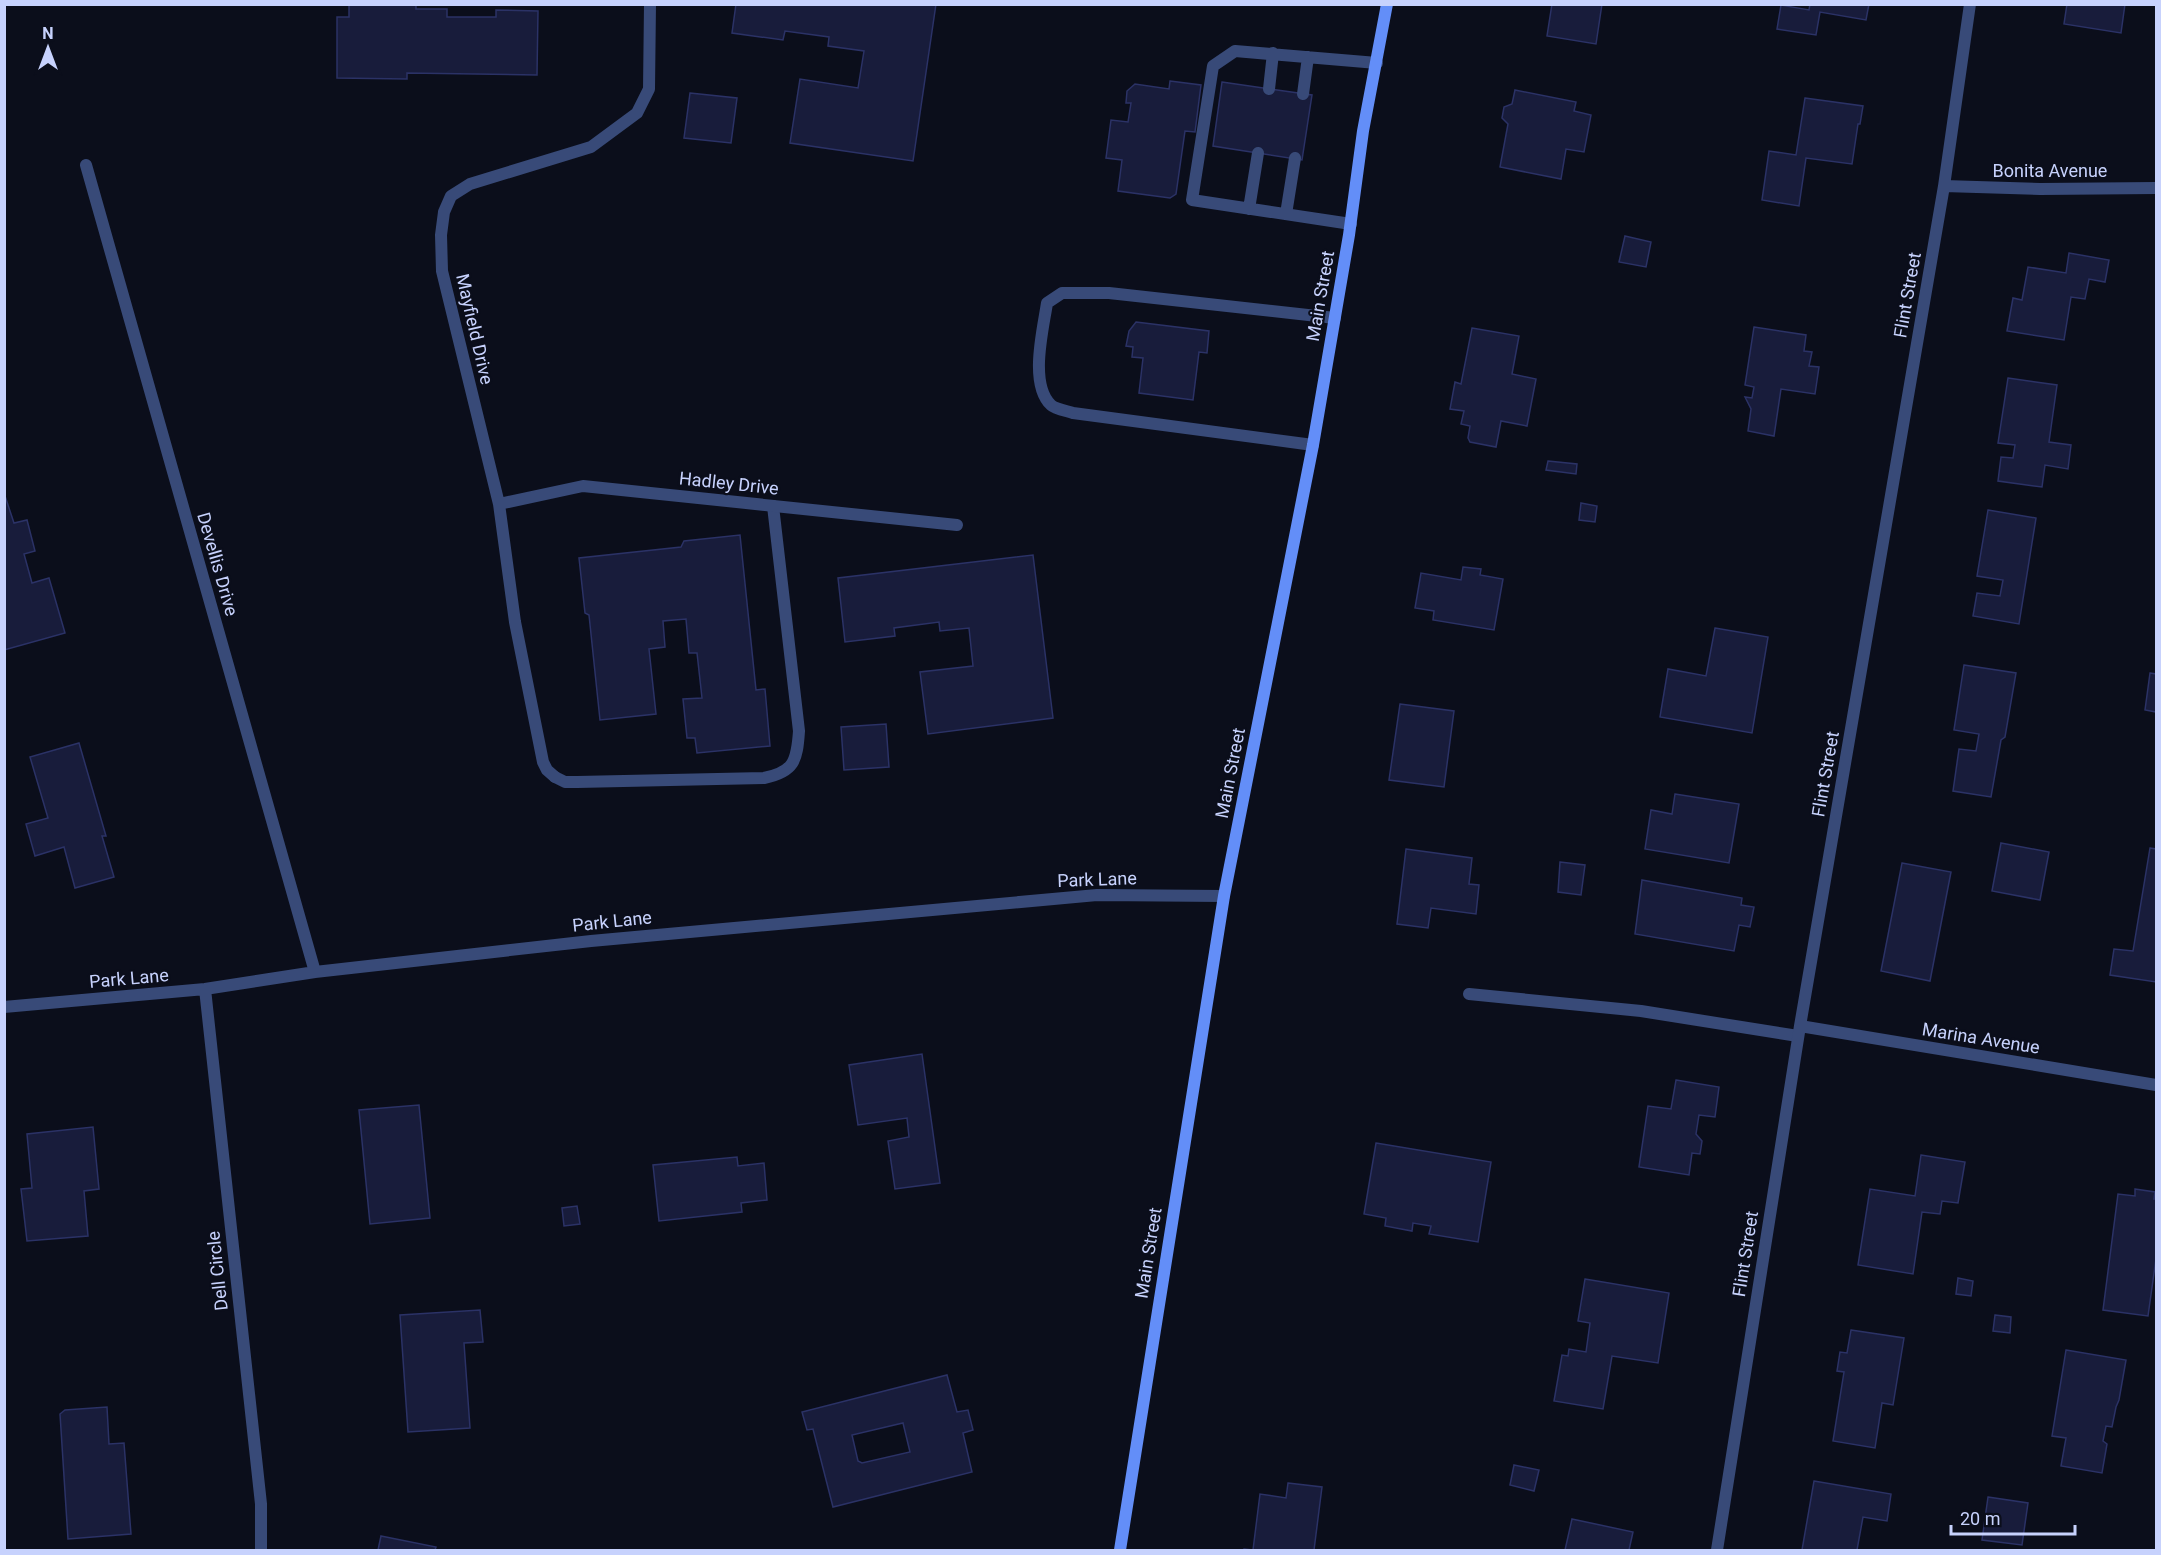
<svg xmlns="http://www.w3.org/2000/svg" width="2161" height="1555" font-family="Roboto,sans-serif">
<rect width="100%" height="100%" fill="#0b0e1b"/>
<path fill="#181c3b" stroke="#2b3266" stroke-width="1.5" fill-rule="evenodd" d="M 349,4 L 416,4 L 416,9 L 447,9 L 447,17 L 496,17 L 496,10 L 538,11 L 537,75 L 407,73 L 407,79 L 337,78 L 337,17 L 349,17 Z
M 736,4 L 936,4 L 913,161 L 790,143 L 800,79 L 858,88 L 864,51 L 828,46 L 829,37 L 785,31 L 783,40 L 732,33 Z
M 1552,4 L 1602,4 L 1596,44 L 1547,36 Z
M 1810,4 L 1869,4 L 1866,20 L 1820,12 L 1816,35 L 1777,29 L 1781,5 L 1809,10 Z
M 2067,4 L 2125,4 L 2121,33 L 2064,24 Z
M 1170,81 L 1201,85 L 1195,132 L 1185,131 L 1176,194 L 1170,198 L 1118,191 L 1122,160 L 1106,158 L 1111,120 L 1128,122 L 1131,103 L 1126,103 L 1127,91 L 1135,84 L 1169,89 Z
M 1222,82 L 1312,95 L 1302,160 L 1213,146 Z
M 1515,90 L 1576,102 L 1574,111 L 1591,115 L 1584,152 L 1566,149 L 1561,179 L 1500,167 L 1508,124 L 1502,118 L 1504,107 L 1512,104 Z
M 690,93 L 737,98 L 731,143 L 684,138 Z
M 1805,98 L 1863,106 L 1860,124 L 1858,124 L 1852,164 L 1806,158 L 1799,206 L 1762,200 L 1769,151 L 1796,155 Z
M 1625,236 L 1651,242 L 1646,267 L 1619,262 Z
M 2069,253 L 2109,260 L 2105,282 L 2089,279 L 2085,299 L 2071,297 L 2064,340 L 2007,331 L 2013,298 L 2022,300 L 2028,267 L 2066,273 Z
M 1136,322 L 1209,331 L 1207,353 L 1199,352 L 1193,400 L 1139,393 L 1143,358 L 1132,357 L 1133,347 L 1126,346 L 1129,331 Z
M 1754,327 L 1806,335 L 1804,351 L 1812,352 L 1809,366 L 1819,367 L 1815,394 L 1781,389 L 1774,436 L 1748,431 L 1751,409 L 1745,397 L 1752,398 L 1754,387 L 1745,385 Z
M 1472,328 L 1519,336 L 1512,374 L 1536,379 L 1527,426 L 1501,421 L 1496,447 L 1470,442 L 1468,438 L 1470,426 L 1461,424 L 1464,411 L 1450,409 L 1455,382 L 1461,384 Z
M 2008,378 L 2057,385 L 2049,442 L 2071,445 L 2068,469 L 2045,465 L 2042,487 L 1998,481 L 2001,457 L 2013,458 L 2015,445 L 1998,443 Z
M 1548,461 L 1577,464 L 1576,474 L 1546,470 Z
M 4,493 L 14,523 L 27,520 L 35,551 L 24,554 L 32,583 L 49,578 L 65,633 L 4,650 Z
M 1581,503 L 1597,506 L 1595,522 L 1579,520 Z
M 1988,510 L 2036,518 L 2019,624 L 1973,616 L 1977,593 L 2000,596 L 2003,580 L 1977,576 Z
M 740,535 L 756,690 L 765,689 L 770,746 L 697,753 L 695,738 L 687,738 L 683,699 L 702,698 L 697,653 L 689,653 L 686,619 L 663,621 L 665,647 L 649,649 L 656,714 L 600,720 L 589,615 L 585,613 L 579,558 L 681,547 L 684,541 Z
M 1033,555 L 1053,718 L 928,734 L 920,672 L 973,666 L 969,628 L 940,631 L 939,622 L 894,628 L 895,636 L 845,642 L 838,578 Z
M 1463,567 L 1481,569 L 1480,575 L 1503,579 L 1494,630 L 1433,620 L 1434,611 L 1415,608 L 1421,573 L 1461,580 Z
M 1715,628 L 1768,637 L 1752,733 L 1660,717 L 1668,669 L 1706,676 Z
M 1964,665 L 2016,673 L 2005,737 L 2001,740 L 1991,797 L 1953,791 L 1959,749 L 1976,751 L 1979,734 L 1954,730 Z
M 2150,673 L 2156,674 L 2156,712 L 2145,710 Z
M 1400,704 L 1454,711 L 1444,787 L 1389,780 Z
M 886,724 L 889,767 L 844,770 L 841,727 Z
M 79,743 L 106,836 L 102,836 L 114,877 L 75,888 L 64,847 L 35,856 L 26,824 L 48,818 L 30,757 Z
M 1675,794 L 1739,804 L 1729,863 L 1645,849 L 1651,810 L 1672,814 Z
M 2001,843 L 2049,852 L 2040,900 L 1992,891 Z
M 2150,848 L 2156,849 L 2156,982 L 2110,975 L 2114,949 L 2133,951 Z
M 1406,849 L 1472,858 L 1469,884 L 1479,885 L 1476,914 L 1431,908 L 1428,928 L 1397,924 Z
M 1560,862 L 1585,865 L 1581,895 L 1558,892 Z
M 1902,863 L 1951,872 L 1930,981 L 1881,971 Z
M 1642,880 L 1742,898 L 1741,905 L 1754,907 L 1750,927 L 1739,925 L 1734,951 L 1635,934 Z
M 922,1054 L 940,1183 L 895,1189 L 888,1141 L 909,1137 L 907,1118 L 858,1125 L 849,1065 Z
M 1676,1080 L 1719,1087 L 1715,1117 L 1699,1115 L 1696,1134 L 1702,1141 L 1700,1154 L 1692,1153 L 1689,1175 L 1639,1167 L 1648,1106 L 1671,1109 Z
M 419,1105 L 430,1218 L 370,1224 L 359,1110 Z
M 93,1127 L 99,1189 L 84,1191 L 88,1236 L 27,1241 L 21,1189 L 32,1188 L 27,1134 Z
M 1376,1143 L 1491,1162 L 1478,1242 L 1429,1234 L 1431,1226 L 1413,1223 L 1412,1231 L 1385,1226 L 1386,1218 L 1364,1214 Z
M 1921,1155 L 1965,1162 L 1958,1203 L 1942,1201 L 1940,1214 L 1922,1212 L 1913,1274 L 1858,1265 L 1870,1189 L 1915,1196 Z
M 737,1157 L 738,1166 L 764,1163 L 767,1200 L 741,1203 L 742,1212 L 659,1221 L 653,1165 Z
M 2135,1189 L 2155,1192 L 2154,1199 L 2156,1199 L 2156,1259 L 2148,1316 L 2103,1310 L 2118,1194 L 2135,1196 Z
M 577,1206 L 580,1224 L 564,1226 L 562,1208 Z
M 1958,1278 L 1973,1281 L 1971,1296 L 1956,1294 Z
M 1585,1279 L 1669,1293 L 1658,1363 L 1612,1356 L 1603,1409 L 1554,1401 L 1562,1355 L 1568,1356 L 1569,1349 L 1586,1352 L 1590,1323 L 1578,1321 Z
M 480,1310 L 483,1342 L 464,1343 L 470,1428 L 408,1432 L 400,1315 Z
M 1995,1315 L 2011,1317 L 2010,1333 L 1993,1331 Z
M 1851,1330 L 1904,1338 L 1893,1405 L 1882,1403 L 1875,1448 L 1833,1441 L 1844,1372 L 1837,1371 L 1840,1352 L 1847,1353 Z
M 2066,1350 L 2126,1360 L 2119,1400 L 2116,1407 L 2112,1427 L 2106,1426 L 2103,1441 L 2107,1444 L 2102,1473 L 2061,1466 L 2066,1438 L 2052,1436 Z
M 947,1375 L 957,1412 L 968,1410 L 973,1430 L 963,1433 L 972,1472 L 833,1507 L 813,1429 L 807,1430 L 802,1412 ZM 903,1423 L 910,1452 L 862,1463 L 858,1461 L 852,1435 Z
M 107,1407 L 109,1444 L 124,1443 L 131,1534 L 68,1539 L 60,1414 L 65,1410 Z
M 1514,1465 L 1539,1470 L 1534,1491 L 1510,1485 Z
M 1814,1481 L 1891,1494 L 1887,1521 L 1863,1517 L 1857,1550 L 1802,1550 Z
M 1288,1483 L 1322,1487 L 1314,1550 L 1243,1550 L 1244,1549 L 1253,1550 L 1260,1494 L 1286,1498 Z
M 1988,1497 L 2028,1503 L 2022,1545 L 1982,1540 Z
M 1572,1519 L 1633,1532 L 1629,1550 L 1565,1550 Z
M 381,1536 L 436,1547 L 435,1550 L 378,1550 Z"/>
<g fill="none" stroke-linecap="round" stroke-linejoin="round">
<path stroke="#384a78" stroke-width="12" d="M 1269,89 L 1273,53
M 1303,94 L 1308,57
M 1249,209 L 1258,153
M 1286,214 L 1295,158
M 1351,224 L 1192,200 L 1213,66 L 1235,51 L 1377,63
M 1313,445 L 1073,413 C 1067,411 1055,409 1051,405 C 1029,384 1043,330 1047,303 L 1062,293 L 1109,293 L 1335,318
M 555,777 L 565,782 L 577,782 L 764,778 C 794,772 797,761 799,731 L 773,506
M 1469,994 L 1641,1011 L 1798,1036"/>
<path stroke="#384a78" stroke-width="12" d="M 86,165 L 315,972
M 1944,186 L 2040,189 L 2156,188
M 499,504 L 583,486 L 957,525
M 555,777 L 547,770 L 543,762 L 515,622 L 499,504 L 442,271 L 441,235 L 444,212 L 451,196 L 470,184 L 591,147 L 637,113 L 649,89 L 650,4
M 205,989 L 261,1504 L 261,1550
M 4,1007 L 205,989 L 315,972 L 591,941 L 1097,895 L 1224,896
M 1800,1026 L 2156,1085
M 1717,1550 L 1800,1026 L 1944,186 L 1970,4"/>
<path stroke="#638ef8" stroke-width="12" d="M 1120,1550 L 1224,896 L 1313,445 L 1349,235 L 1363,131 L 1387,4"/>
</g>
<g text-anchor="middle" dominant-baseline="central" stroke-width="4.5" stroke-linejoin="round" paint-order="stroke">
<g font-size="18" fill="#c7d2fd" stroke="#0b0e1b">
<text x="2050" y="170">Bonita Avenue</text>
<text transform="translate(1907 295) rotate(-80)">Flint Street</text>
<text transform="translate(1320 296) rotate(-80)">Main Street</text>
<text transform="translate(475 329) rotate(77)">Mayfield Drive</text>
<text transform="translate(729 483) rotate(6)">Hadley Drive</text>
<text transform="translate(218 564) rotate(74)">Devellis Drive</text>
<text transform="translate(1230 773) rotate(-79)">Main Street</text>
<text transform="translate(1825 774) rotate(-80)">Flint Street</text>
<text transform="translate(1097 879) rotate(-2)">Park Lane</text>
<text transform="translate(612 921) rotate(-6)">Park Lane</text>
<text transform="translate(129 978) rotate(-5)">Park Lane</text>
<text transform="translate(1981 1038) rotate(9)">Marina Avenue</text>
<text transform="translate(1148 1253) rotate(-81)">Main Street</text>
<text transform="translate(1745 1254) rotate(-81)">Flint Street</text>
<text transform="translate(217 1271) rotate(-96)">Dell Circle</text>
</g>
</g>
<rect width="2161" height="1555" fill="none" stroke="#c7d2fd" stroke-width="12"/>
<g transform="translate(48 48)" stroke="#0b0e1b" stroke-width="4.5" paint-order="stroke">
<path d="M0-4.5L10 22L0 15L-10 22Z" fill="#c7d2fd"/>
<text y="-9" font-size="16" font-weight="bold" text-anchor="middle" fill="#c7d2fd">N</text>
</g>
<path d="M1951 1525v9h124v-9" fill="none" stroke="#c7d2fd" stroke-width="3"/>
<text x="1960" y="1525" font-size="18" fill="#c7d2fd" stroke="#0b0e1b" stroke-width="4.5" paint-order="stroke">20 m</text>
</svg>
